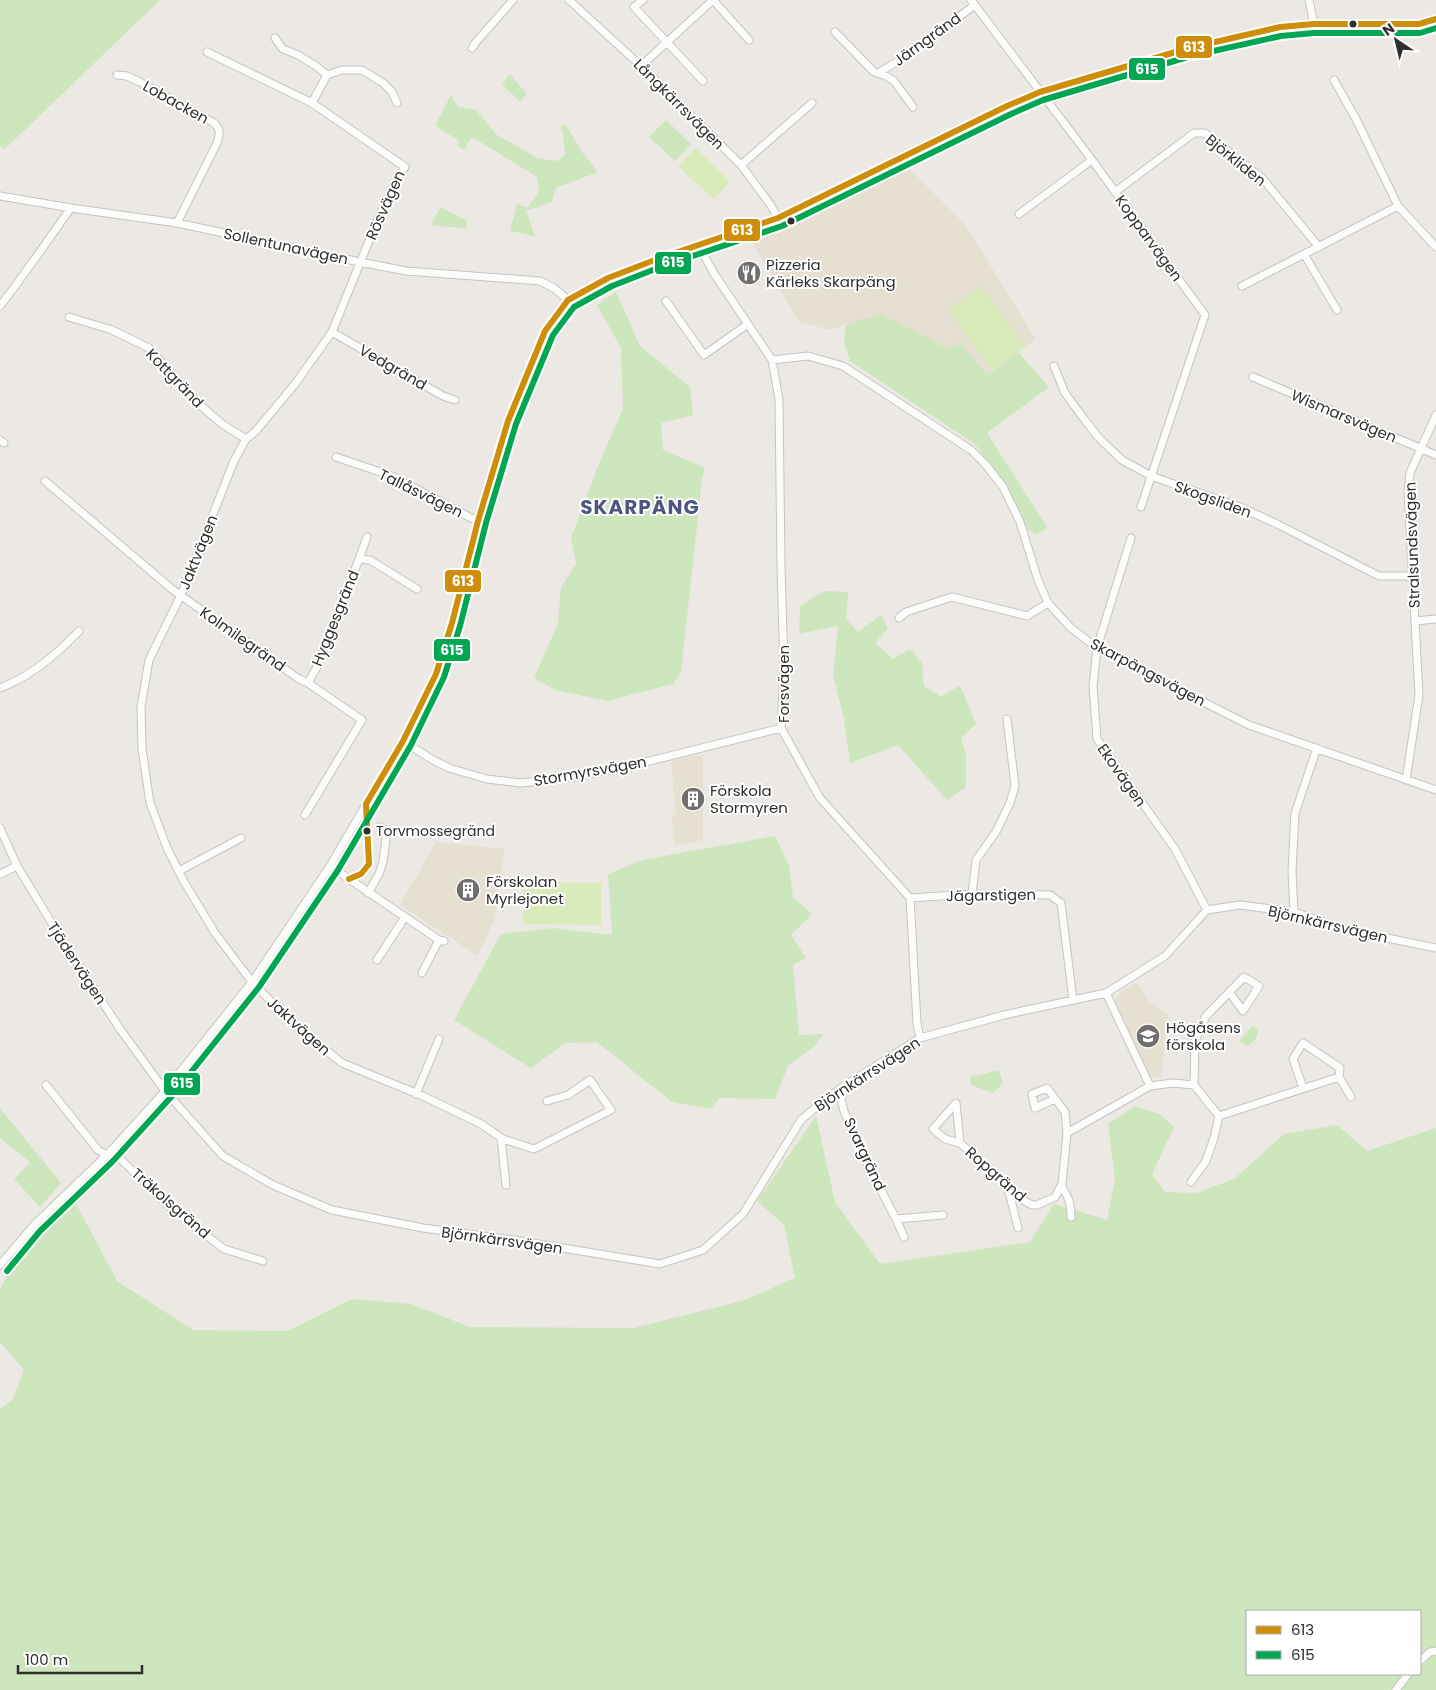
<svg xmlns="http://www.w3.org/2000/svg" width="1436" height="1690" font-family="Poppins,sans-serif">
<rect width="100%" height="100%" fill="#ece8e4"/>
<path fill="#e6e0d3" d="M 908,167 L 964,223 L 1036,339 L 987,375 L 961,343 L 948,350 L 880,314 L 830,330 L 799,322 L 751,241 Z
M 703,754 L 703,840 L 675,846 L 671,816 L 676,816 L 671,761 Z
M 436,842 L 505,849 L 494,919 L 478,956 L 400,905 Z
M 1136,982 L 1149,1001 L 1168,1014 L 1161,1078 L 1149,1077 L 1115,1000 L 1119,994 Z"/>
<path fill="#cee6be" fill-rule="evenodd" d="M 0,0 L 160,0 L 5,149 L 0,146 Z
M 510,74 L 527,94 L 520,101 L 502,85 Z
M 451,95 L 458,107 L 476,110 L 497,135 L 537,158 L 556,161 L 565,155 L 563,133 L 560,126 L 566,125 L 582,152 L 598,172 L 556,188 L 552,202 L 526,211 L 535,236 L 510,231 L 517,204 L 527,208 L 539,191 L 537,177 L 474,138 L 470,139 L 464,150 L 457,146 L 460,141 L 435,126 Z
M 666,120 L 691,144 L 675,161 L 649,137 Z
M 441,207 L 467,221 L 466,228 L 433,226 L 432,221 Z
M 616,292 L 640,346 L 690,387 L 693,415 L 661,423 L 663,450 L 705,468 L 702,480 L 681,672 L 673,684 L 607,701 L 555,690 L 534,678 L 558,623 L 561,587 L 576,564 L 571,538 L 598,466 L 623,409 L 621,348 L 597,305 Z
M 880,314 L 948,349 L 961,343 L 987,375 L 1018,352 L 1049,387 L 987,433 L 1047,527 L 1037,535 L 1026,529 L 1020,512 L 1000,477 L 975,444 L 850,361 L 844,342 L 846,325 Z
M 823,591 L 848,592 L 846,619 L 858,632 L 881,615 L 888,628 L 875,643 L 893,659 L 910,649 L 922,663 L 924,686 L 941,697 L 960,685 L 976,724 L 961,738 L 966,755 L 966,787 L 947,800 L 898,745 L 850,763 L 844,719 L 833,675 L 838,626 L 799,634 L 800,607 Z
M 775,836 L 789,866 L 793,897 L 812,914 L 791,935 L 806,958 L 793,965 L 799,1035 L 823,1034 L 815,1046 L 788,1066 L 775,1099 L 720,1098 L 710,1109 L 672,1102 L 597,1042 L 565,1043 L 531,1068 L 454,1020 L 501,934 L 553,928 L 612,935 L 608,874 L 642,860 Z
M 1253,1025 L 1258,1030 L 1257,1037 L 1247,1047 L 1239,1041 Z
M 999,1070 L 1003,1083 L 993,1093 L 973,1086 L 970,1082 L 971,1077 Z
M 1135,1106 L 1159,1114 L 1174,1127 L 1152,1174 L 1165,1192 L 1196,1193 L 1234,1179 L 1284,1134 L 1337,1125 L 1367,1151 L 1436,1128 L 1436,1690 L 0,1690 L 0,1409 L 13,1399 L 24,1370 L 0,1342 L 0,1290 L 13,1264 L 26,1245 L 73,1198 L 117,1281 L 193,1330 L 288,1331 L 352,1299 L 411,1304 L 470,1327 L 634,1328 L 742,1301 L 795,1278 L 784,1225 L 757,1201 L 816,1116 L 835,1202 L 880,1264 L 1030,1242 L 1054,1204 L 1107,1220 L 1115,1180 L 1108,1124 ZM 1247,1611 L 1420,1611 L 1420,1674 L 1247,1674 Z
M 0,1108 L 61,1183 L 40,1207 L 14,1179 L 30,1162 L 0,1138 Z"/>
<path fill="#d9eabb" d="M 696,148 L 730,182 L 713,199 L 678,166 Z
M 980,286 L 1026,346 L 993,371 L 948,310 Z
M 524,882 L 601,883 L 601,925 L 523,924 Z"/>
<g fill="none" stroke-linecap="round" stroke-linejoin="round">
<g stroke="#c5c4c5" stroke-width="9">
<path id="street" d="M 569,0 L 641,66 L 741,165 L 770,204 L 778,218
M 643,0 L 634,7 L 703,81
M 713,0 L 749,40
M 971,0 L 1092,160 L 1205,315 L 1141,507
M 1309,0 L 1314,24
M 835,32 L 874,72 L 886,76 L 894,81 L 913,107
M 275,38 L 283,49 L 298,55 L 316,66 L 327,75 L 312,103
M 472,48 L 476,42 L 513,0
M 207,52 L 312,103 L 405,167 L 395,183 L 375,226 L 332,332 L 295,384 L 255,432 L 246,439 L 234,461 L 181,595 L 149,660 L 141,707 L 142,749 L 150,803 L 167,848 L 183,880 L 215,933 L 252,982 L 291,1022 L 342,1063 L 423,1096 L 481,1124 L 503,1139 L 534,1149 L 611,1110 L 590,1080 L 568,1095 L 547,1101
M 641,66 L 713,0
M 878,73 L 898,61 L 975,5
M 117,75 L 127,76 L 140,82 L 214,123 C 221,130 220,134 217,143 L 177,223
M 327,75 L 342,70 L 362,70 L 383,83 L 392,92 L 397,103
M 741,165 L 812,103
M 1115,192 L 1194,133 L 1205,133 L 1262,178 L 1319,247
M 0,196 L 71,208 L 177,223 L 360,262 L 406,271 L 540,281 L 554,288 L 568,300
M 1398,206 L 1436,247
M 1019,214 L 1092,160
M 698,245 L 715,275 L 772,360 L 779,399 L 781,567 L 784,671 L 781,728 L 820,798 L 910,898 L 917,1023 L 920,1038
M 1304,254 L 1337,310
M 1242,286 L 1398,206 L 1356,119 L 1334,80
M 666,301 L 704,355 L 748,324
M 0,306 C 25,274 47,241 71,208
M 69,317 L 112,330 L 149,348 L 200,405 L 222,424 L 246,439
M 332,332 L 443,396 L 455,400
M 772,360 L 808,356 L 843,366 L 971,450 L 986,465 L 1003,487 L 1020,522 L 1038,580 L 1048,603 L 1071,628 L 1097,648 L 1249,725 L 1436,790
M 1054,366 L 1065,393 L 1084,419 L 1099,438 L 1122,460 L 1151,476 L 1240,507 L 1277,524 L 1379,576 L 1413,576
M 1253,377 L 1436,455
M 0,440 L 4,443
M 336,457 L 392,476 L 471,518 L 478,519
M 45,481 L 173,590 L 299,679 L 308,683 L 362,720 L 305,815
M 1131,538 L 1097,648 L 1093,686 L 1097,739 L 1175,849 L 1207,910
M 359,559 L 367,537
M 899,618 L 906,612 L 952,597 L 1027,616 L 1048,603
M 1415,621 L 1436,619
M 308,683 L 318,665 L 359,559 L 370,560 L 417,589
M 0,688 C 30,677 57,654 79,631
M 403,741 L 433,760 L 449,768 L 487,779 L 521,783 L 573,777 L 638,764 L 781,728
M 1406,780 L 1419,695 L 1408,492 L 1410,473 L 1436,415
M 0,828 L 17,866 L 67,948 L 120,1029 L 165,1091 L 223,1156 L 273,1185 L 332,1210 L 423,1228 L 514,1240 L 660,1264 L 703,1250 L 743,1214 L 801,1120 L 821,1103 L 844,1086 L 920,1038 L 1004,1015 L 1106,993 L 1165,956 L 1207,910 L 1240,905 L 1294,912 L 1344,929 L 1436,948
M 330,866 L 439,940 L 444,941
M 179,871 L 241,838
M 0,874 L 17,866
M 368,893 L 379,874 L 383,862 L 387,831 L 380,827
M 972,894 L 976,860 L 996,832 L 1010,803 L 1015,786 L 1007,719
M 910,898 L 972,894 L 1050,895 L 1061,903 L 1073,1000
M 1294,912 L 1292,871 L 1295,813 L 1317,748
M 377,960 L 405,917
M 422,973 L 439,940
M 1106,993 L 1150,1086
M 1339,1077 L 1351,1097
M 46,1085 L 98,1150 L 107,1155
M 1194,1085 L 1195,1041 L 1206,1016 L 1244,977 L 1259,986 L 1243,1011 L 1230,993
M 844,1086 L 841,1099 L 844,1111 L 864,1158 L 896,1219 L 904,1237
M 416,1094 L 439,1039
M 1055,1099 L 1035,1108 L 1032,1094 L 1047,1088 L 1065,1112 L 1067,1133
M 1219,1116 L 1339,1077 L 1340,1068 L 1303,1043 L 1293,1059 L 1303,1088
M 501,1138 L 506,1185
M 960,1143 L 945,1139 L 933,1129 L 956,1103 L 960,1143 L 1023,1200 L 1032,1205 L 1037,1205 L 1055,1197 L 1062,1184 L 1067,1133 L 1150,1086 L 1173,1083 L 1194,1085 L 1219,1116 L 1214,1138 L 1206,1161 L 1191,1182
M 111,1150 L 172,1209 L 224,1249 L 263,1261
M 1061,1186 C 1069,1197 1071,1204 1071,1217
M 1008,1188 L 1018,1228
M 896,1219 L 943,1215
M 0,1265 L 34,1225 L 107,1155 L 165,1091 L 252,982 L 330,866 L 403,741 L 436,674 L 452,623 L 478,521 L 508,421 L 545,331 L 568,300 L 608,278 L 660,258 L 778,218 L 1007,106 L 1040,92 L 1189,48 L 1280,27 L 1314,24 L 1419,24 L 1436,19
M 1420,1661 L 1430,1652 L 1436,1651
M 1396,1690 L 1408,1674"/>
</g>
<use href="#street" stroke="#fcfcfb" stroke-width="7"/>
<g stroke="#fff" stroke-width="10">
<path id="bus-1" d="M 366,804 L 403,741 L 436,674 L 452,623 L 478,521 L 508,421 L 545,331 L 568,300 L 608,278 L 660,258 L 778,218 L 1007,106 L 1040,92 L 1189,48 L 1280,27 L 1314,24 L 1419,24 L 1436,19
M 349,879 L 361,874 L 369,864 L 366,804"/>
</g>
<g stroke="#fff" stroke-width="10">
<path id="bus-2" d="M 7,1271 L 40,1231 L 113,1161 L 172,1096 L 259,987 L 338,870 L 411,745 L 444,677 L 460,626 L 486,523 L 516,424 L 553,335 L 574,307 L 612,286 L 663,266 L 782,226 L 1011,114 L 1043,100 L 1191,56 L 1281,36 L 1314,33 L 1420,33 L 1436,28"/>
</g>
<use href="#bus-1" stroke="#cf8e09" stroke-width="6"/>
<use href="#bus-2" stroke="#00a651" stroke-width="6"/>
</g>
<defs>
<g id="restaurant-disc" transform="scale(1.25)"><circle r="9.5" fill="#706f6e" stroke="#fff"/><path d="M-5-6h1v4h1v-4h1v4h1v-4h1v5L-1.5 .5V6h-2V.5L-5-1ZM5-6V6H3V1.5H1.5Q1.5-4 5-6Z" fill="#fff"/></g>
<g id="building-disc" transform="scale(1.25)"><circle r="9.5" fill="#706f6e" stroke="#fff"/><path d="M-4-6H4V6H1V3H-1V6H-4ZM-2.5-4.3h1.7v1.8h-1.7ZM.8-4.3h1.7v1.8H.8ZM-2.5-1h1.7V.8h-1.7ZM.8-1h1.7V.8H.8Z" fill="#fff"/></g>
<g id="school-disc" transform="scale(1.25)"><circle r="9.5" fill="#706f6e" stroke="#fff"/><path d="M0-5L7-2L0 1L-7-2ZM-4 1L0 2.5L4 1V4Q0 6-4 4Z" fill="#fff"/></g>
</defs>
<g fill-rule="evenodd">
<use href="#restaurant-disc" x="749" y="273"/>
<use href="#building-disc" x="693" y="799"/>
<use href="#building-disc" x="468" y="890"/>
<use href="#school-disc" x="1148" y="1036"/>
</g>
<g fill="#2e2e2e" stroke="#fff" stroke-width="2">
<circle cx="1353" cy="24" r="4.5"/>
<circle cx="791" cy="221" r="4.5"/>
<circle cx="367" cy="831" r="4.5"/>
</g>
<g text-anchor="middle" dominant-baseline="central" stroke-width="4" stroke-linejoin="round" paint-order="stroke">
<g font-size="14" fill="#2e2e2e" stroke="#fff" text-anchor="start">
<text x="376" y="831">Torvmossegränd</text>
</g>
<g font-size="15" fill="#2e2e2e" stroke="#fff">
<text transform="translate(927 39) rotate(-36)">Järngränd</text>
<text transform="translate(176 102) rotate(29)">Lobacken</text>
<text transform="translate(679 104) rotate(45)">Långkärrsvägen</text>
<text transform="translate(1236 160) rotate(39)">Björkliden</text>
<text transform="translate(385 205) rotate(-66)">Rösvägen</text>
<text transform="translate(1149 238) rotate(54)">Kopparvägen</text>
<text transform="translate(286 246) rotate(12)">Sollentunavägen</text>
<text transform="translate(393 367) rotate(30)">Vedgränd</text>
<text transform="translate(175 378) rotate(46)">Kottgränd</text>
<text transform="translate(1344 416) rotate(23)">Wismarsvägen</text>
<text transform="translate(421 493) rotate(26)">Tallåsvägen</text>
<text transform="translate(1213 499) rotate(20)">Skogsliden</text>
<text transform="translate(1412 545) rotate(-92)">Stralsundsvägen</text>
<text transform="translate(198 552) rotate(-68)">Jaktvägen</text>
<text transform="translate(335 618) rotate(-68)">Hyggesgränd</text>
<text transform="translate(243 639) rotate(35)">Kolmilegränd</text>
<text transform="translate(1148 672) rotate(28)">Skarpängsvägen</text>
<text transform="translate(783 684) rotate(-90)">Forsvägen</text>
<text transform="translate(590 771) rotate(-10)">Stormyrsvägen</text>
<text transform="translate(1122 775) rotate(55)">Ekovägen</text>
<text transform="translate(991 895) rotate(-1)">Jägarstigen</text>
<text transform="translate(1328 924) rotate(13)">Björnkärrsvägen</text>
<text transform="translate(77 963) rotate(57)">Tjädervägen</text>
<text transform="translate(299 1026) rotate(42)">Jaktvägen</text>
<text transform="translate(867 1074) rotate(-33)">Björnkärrsvägen</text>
<text transform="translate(865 1154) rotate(65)">Svargränd</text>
<text transform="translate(996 1174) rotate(41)">Ropgränd</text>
<text transform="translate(171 1203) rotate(41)">Träkolsgränd</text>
<text transform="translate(502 1240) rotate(8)">Björnkärrsvägen</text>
</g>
<g font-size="15" fill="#2e2e2e" stroke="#fff" text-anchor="start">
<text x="766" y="264">Pizzeria<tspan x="766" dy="17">Kärleks Skarpäng</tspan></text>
<text x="710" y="790">Förskola<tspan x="710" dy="17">Stormyren</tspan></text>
<text x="486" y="881">Förskolan<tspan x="486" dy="17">Myrlejonet</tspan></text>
<text x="1166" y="1027">Högåsens<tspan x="1166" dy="17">förskola</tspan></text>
</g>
<g font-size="20" font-weight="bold" letter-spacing="1" fill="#4d5680" stroke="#fff">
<text x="640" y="507">SKARPÄNG</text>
</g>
</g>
<g stroke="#fff" stroke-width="2">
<rect x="1175" y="35" width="38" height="24" rx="5" fill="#cf8e09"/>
<rect x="1128" y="57" width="38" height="24" rx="5" fill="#00a651"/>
<rect x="723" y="218" width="38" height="24" rx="5" fill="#cf8e09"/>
<rect x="654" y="251" width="38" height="24" rx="5" fill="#00a651"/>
<rect x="444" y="569" width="38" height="24" rx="5" fill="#cf8e09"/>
<rect x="433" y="638" width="38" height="24" rx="5" fill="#00a651"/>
<rect x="163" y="1072" width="38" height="24" rx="5" fill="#00a651"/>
</g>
<g font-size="14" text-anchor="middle" font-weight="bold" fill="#fff">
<text x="1194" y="52">613</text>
<text x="1147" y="74">615</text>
<text x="742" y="235">613</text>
<text x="673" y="267">615</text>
<text x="463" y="586">613</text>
<text x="452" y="655">615</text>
<text x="182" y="1088">615</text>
</g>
<rect x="1246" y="1610" width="175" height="65" fill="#ffffff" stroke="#ababab"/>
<rect x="1256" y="1626" width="25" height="8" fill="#cf8e09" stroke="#ababab"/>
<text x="1291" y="1635" font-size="15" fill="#2e2e2e">613</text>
<rect x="1256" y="1651" width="25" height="8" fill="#00a651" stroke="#ababab"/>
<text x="1291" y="1660" font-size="15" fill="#2e2e2e">615</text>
<g transform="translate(1396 40) rotate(325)" stroke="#ffffff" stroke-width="4" paint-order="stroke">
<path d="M0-4L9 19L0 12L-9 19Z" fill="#2e2e2e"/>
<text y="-8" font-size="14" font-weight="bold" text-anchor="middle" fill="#2e2e2e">N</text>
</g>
<path d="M18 1665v8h124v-8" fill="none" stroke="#2e2e2e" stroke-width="2.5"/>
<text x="25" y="1665" font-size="15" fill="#2e2e2e" stroke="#ffffff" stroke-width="4" paint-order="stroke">100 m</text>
</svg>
